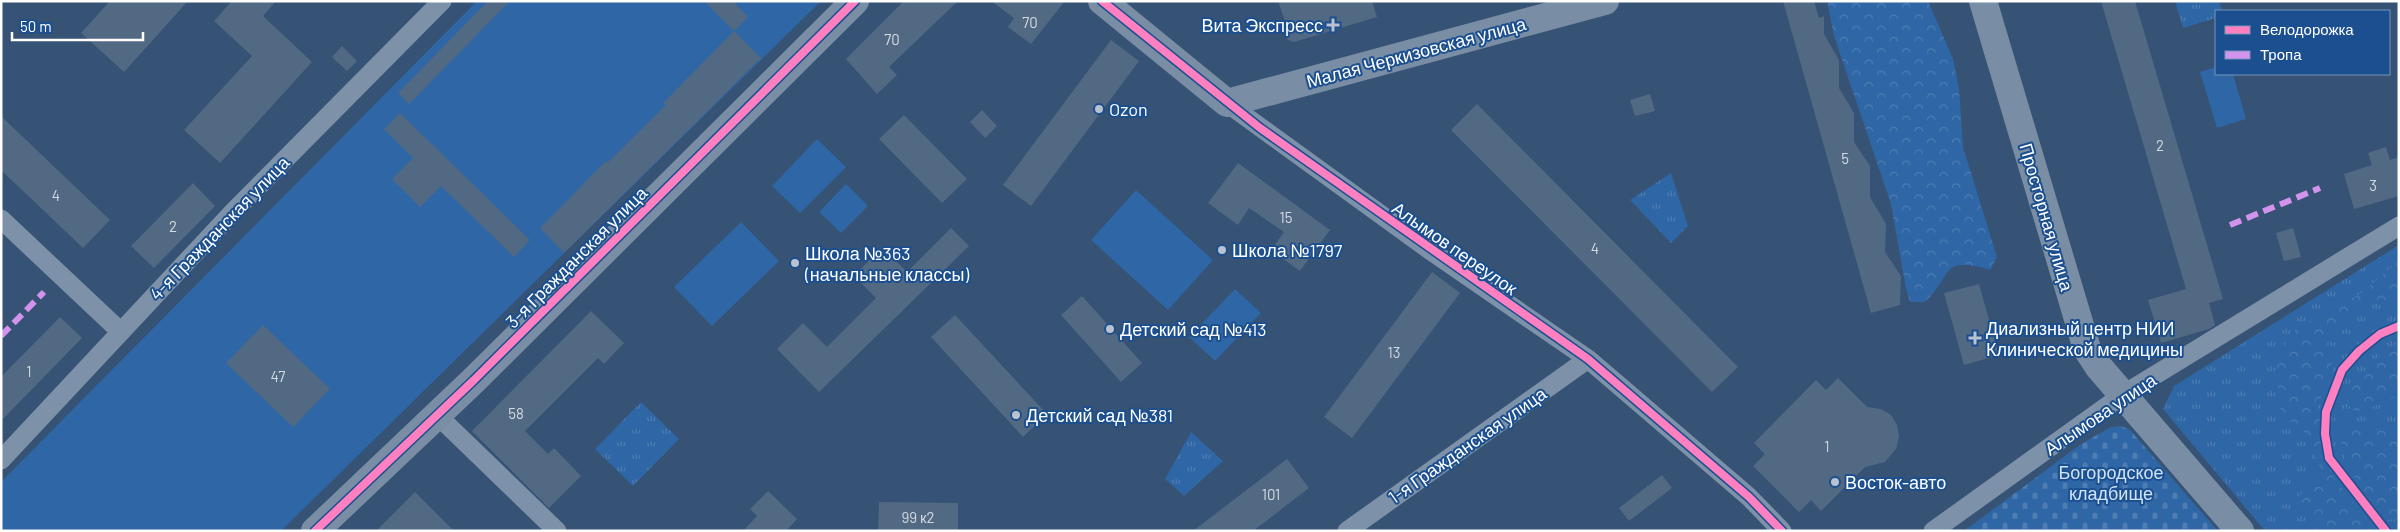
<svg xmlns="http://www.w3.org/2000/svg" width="2400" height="532" font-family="Barlow,sans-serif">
<defs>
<pattern id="grass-tufts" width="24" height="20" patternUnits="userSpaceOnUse" patternTransform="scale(1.25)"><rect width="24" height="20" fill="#2f66a5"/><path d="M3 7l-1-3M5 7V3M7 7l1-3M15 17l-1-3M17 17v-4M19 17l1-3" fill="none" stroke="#4e7db2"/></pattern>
<pattern id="forest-crowns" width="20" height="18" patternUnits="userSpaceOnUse" patternTransform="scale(1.25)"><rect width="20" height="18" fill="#2f66a5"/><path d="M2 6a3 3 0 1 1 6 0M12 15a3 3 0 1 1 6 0" fill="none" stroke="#4e7db2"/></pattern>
<pattern id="cemetery-stones" width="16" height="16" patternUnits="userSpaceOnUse" patternTransform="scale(1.25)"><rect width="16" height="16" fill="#2f66a5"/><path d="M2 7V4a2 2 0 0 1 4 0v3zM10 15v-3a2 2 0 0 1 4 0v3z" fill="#4e7db2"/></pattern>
</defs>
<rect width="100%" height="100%" fill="#365274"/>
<path fill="url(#grass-tufts)" d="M 2175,1 L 2219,1 L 2222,11 L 2216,11 L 2216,18 L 2183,28 Z
M 1671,173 L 1688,226 L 1671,243 L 1630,200 Z
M 2399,245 L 2399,531 L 2265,531 L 2163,409 L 2174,386 Z
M 641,402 L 679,439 L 633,486 L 595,449 Z
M 1191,432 L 1223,461 L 1184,496 L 1165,479 Z"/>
<path fill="url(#forest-crowns)" d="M 1827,1 L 1928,1 L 1953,59 L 1959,88 L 1963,147 L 1997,257 L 1990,270 C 1940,255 1954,274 1925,302 L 1910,302 L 1906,289 L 1891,204 L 1834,36 Z
M 2399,261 L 2399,302 C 2370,301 2343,311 2327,335 L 2332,358 L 2332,371 L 2318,405 L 2322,452 L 2332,475 L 2369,523 L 2378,531 L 2323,531 L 2301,508 L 2300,496 L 2320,468 L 2307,435 L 2288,420 L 2281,410 L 2278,399 L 2278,376 L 2274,353 L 2298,327 L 2360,294 Z
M 2399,342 L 2399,396 C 2379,400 2373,413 2352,410 L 2347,401 C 2355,377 2377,354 2399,342 Z
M 2348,426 L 2391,432 L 2399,435 L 2399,518 L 2387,520 C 2363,502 2341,459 2338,428 Z"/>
<path fill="url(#cemetery-stones)" d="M 2121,426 L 2130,430 L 2218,531 L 1964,531 L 2081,444 L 2111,427 Z"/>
<path fill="#2f66a5" d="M 477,1 L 821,1 L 281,531 L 1,531 L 1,482 Z
M 2216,67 L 2216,74 L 2233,74 L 2246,119 L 2217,128 L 2200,72 Z
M 817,139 L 846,167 L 800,213 L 772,186 Z
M 846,184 L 868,206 L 841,233 L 819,212 Z
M 1136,190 L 1213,260 L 1168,310 L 1091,240 Z
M 741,222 L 779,261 L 712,326 L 674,287 Z
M 1235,289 L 1261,313 L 1215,361 L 1189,337 Z"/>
<path fill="#526984" d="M 110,1 L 188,1 L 124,72 L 81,33 Z
M 232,1 L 276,1 L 263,16 L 312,62 L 220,163 L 184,130 L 252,56 L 214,21 Z
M 488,1 L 510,1 L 409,104 L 398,93 Z
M 704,1 L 733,1 L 748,17 L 734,31 Z
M 904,1 L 958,1 L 889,67 L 897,75 L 877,94 L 846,59 Z
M 991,1 L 1065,1 L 1031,44 L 1008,27 L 1014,18 Z
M 1278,1 L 1372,1 L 1377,17 L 1294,42 L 1288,40 L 1284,35 L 1283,30 L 1286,24 Z
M 1783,1 L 1814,1 L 1819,18 L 1824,16 L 1824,34 L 1839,60 L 1839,88 L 1854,113 L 1854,142 L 1870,166 L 1870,197 L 1886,224 L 1885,252 L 1901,276 L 1900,305 L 1871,313 Z
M 2101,1 L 2135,1 L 2223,299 L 2209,303 L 2215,325 L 2209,329 L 2161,343 L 2148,300 L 2186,289 Z
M 734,31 L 761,58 L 564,253 L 540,228 L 606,161 L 608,162 L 666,105 L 663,103 Z
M 1111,40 L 1139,61 L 1031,206 L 1003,185 Z
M 342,46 L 357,61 L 347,71 L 332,57 Z
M 1650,94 L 1655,111 L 1635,116 L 1630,100 Z
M 1477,104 L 1738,367 L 1712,392 L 1451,130 Z
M 982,110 L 997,126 L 985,138 L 970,122 Z
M 400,113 L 530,240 L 514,257 L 441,186 L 420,207 L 392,179 L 413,158 L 384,129 Z
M 904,115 L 967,179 L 942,203 L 879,139 Z
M 1,116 L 110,220 L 83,248 L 1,170 Z
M 2386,147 L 2390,160 L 2399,157 L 2399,196 L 2354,209 L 2344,174 L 2372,165 L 2368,153 Z
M 1238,163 L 1330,230 L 1300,271 L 1271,250 L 1284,232 L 1249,208 L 1238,225 L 1208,203 Z
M 193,183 L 215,206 L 154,268 L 131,246 Z
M 951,228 L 969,246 L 819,392 L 777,349 L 803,323 L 827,347 L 876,298 L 854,276 L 882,247 L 907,272 Z
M 2293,228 L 2301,257 L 2284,261 L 2276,233 Z
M 1432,272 L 1460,293 L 1352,438 L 1324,417 Z
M 1979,284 L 1999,355 L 1964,365 L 1944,293 Z
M 1082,296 L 1142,363 L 1121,382 L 1061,315 Z
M 591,311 L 624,343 L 604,364 L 598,358 L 525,431 L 548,454 L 554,448 L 581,476 L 549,508 L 472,431 Z
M 955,315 L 1047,414 L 1023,437 L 931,337 Z
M 60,317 L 82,338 L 1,421 L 1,377 Z
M 263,325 L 330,389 L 293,427 L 226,363 Z
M 1838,378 L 1867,407 L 1881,409 L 1891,415 L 1897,425 L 1899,437 L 1896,449 L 1885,462 L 1865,467 L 1821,511 L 1811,500 L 1799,512 L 1753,466 L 1765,454 L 1754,443 L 1816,380 L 1826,390 Z
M 1287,459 L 1309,488 L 1253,531 L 1193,531 Z
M 1662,475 L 1672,488 L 1629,521 L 1619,508 Z
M 768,491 L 797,519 L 786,531 L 743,531 L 757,516 L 750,509 Z
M 415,492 L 454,531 L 376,531 Z
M 879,502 L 958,503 L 958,531 L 878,531 Z"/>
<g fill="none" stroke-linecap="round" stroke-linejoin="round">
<path stroke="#7d92a8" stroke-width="19" d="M 1227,103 L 1431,251 L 1588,359 L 1749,497 L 1782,531
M 1,219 L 121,332
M 437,415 L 557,531
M 1,460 L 233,212 L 442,1
M 1347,531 L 1588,359
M 1933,531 L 2124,394 L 2399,226"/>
<path stroke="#798da4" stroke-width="28" d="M 1102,1 L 1227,103 L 1605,1
M 1983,1 L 2087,349 L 2098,366 L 2240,531
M 315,531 L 474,380 L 855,1"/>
<path stroke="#d193ec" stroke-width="6" stroke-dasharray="12 6" stroke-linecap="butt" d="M 2230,225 L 2320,188
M 1,336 L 44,292"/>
<g stroke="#1b4f8f" stroke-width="11">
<path id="cycleway" d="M 1102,1 L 1260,128 L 1588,359 L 1749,497 L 1782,531
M 315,531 L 474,380 L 855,1
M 2386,531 L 2329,458 L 2325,434 L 2326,412 L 2342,370 L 2359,351 L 2380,334 L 2399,326"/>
</g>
<use href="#cycleway" stroke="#ff80c0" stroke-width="8"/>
</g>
<g fill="#b9c2ce" stroke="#1b4f8f" stroke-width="2">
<path d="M1330.5 17.5h5v5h5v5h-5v5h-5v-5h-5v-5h5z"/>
<circle cx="1099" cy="109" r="5"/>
<circle cx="1222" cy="250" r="5"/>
<circle cx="795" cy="263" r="5"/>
<circle cx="1110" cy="329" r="5"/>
<path d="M1972.5 330.5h5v5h5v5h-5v5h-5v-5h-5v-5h5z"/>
<circle cx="1016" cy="415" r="5"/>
<circle cx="1835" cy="482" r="5"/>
</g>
<g text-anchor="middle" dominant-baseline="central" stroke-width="4" stroke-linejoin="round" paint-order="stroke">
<g font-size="15" fill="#d4dae0">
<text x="1030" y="22">70</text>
<text x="892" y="39">70</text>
<text x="2160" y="145">2</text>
<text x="1845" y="158">5</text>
<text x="2373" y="185">3</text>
<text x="56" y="195">4</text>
<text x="1286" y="217">15</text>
<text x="173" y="226">2</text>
<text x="1595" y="248">4</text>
<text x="1394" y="352">13</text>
<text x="29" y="371">1</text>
<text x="278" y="376">47</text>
<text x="516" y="413">58</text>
<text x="1827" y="446">1</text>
<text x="1271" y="494">101</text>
<text x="918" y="517">99 к2</text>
</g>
<g font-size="18" fill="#fff" stroke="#1b4f8f" text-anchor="start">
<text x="1323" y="25" text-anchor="end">Вита Экспресс</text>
<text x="1109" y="109">Ozon</text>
<text x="1232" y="250">Школа №1797</text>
<text x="805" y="253">Школа №363<tspan x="805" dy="21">(начальные классы)</tspan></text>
<text x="1986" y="328">Диализный центр НИИ<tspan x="1986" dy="21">Клинической медицины</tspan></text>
<text x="1120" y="329">Детский сад №413</text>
<text x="1026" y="415">Детский сад №381</text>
<text x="1845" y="482">Восток-авто</text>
</g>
<g font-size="18" fill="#fff" stroke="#1b4f8f">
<text transform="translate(1416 52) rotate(-15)">Малая Черкизовская улица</text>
<text transform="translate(2047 217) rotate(74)">Просторная улица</text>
<text transform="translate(219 228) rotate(-46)">4-я Гражданская улица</text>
<text transform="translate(1455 248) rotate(35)">Алымов переулок</text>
<text transform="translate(576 257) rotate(-45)">3-я Гражданская улица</text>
<text transform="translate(2100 414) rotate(-34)">Алымова улица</text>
<text transform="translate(1467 445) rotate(-35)">1-я Гражданская улица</text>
</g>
<g font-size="18" fill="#cfe3fa" stroke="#1b4f8f">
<text x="2111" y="472">Богородское<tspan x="2111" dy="21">кладбище</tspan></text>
</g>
</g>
<rect width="2400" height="532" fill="none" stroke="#ffffff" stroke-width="5"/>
<rect x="2215" y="10" width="175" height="65" fill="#1b4f8f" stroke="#7695bc"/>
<rect x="2225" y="26" width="25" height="8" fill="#ff80c0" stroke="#7695bc"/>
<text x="2260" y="35" font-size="15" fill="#ffffff">Велодорожка</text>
<rect x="2225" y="51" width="25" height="8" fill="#d193ec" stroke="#7695bc"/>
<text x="2260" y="60" font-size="15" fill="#ffffff">Тропа</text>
<path d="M12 32v8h131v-8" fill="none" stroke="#ffffff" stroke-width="2.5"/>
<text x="20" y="32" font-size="15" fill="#ffffff" stroke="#1b4f8f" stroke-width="4" paint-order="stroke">50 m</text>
</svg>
